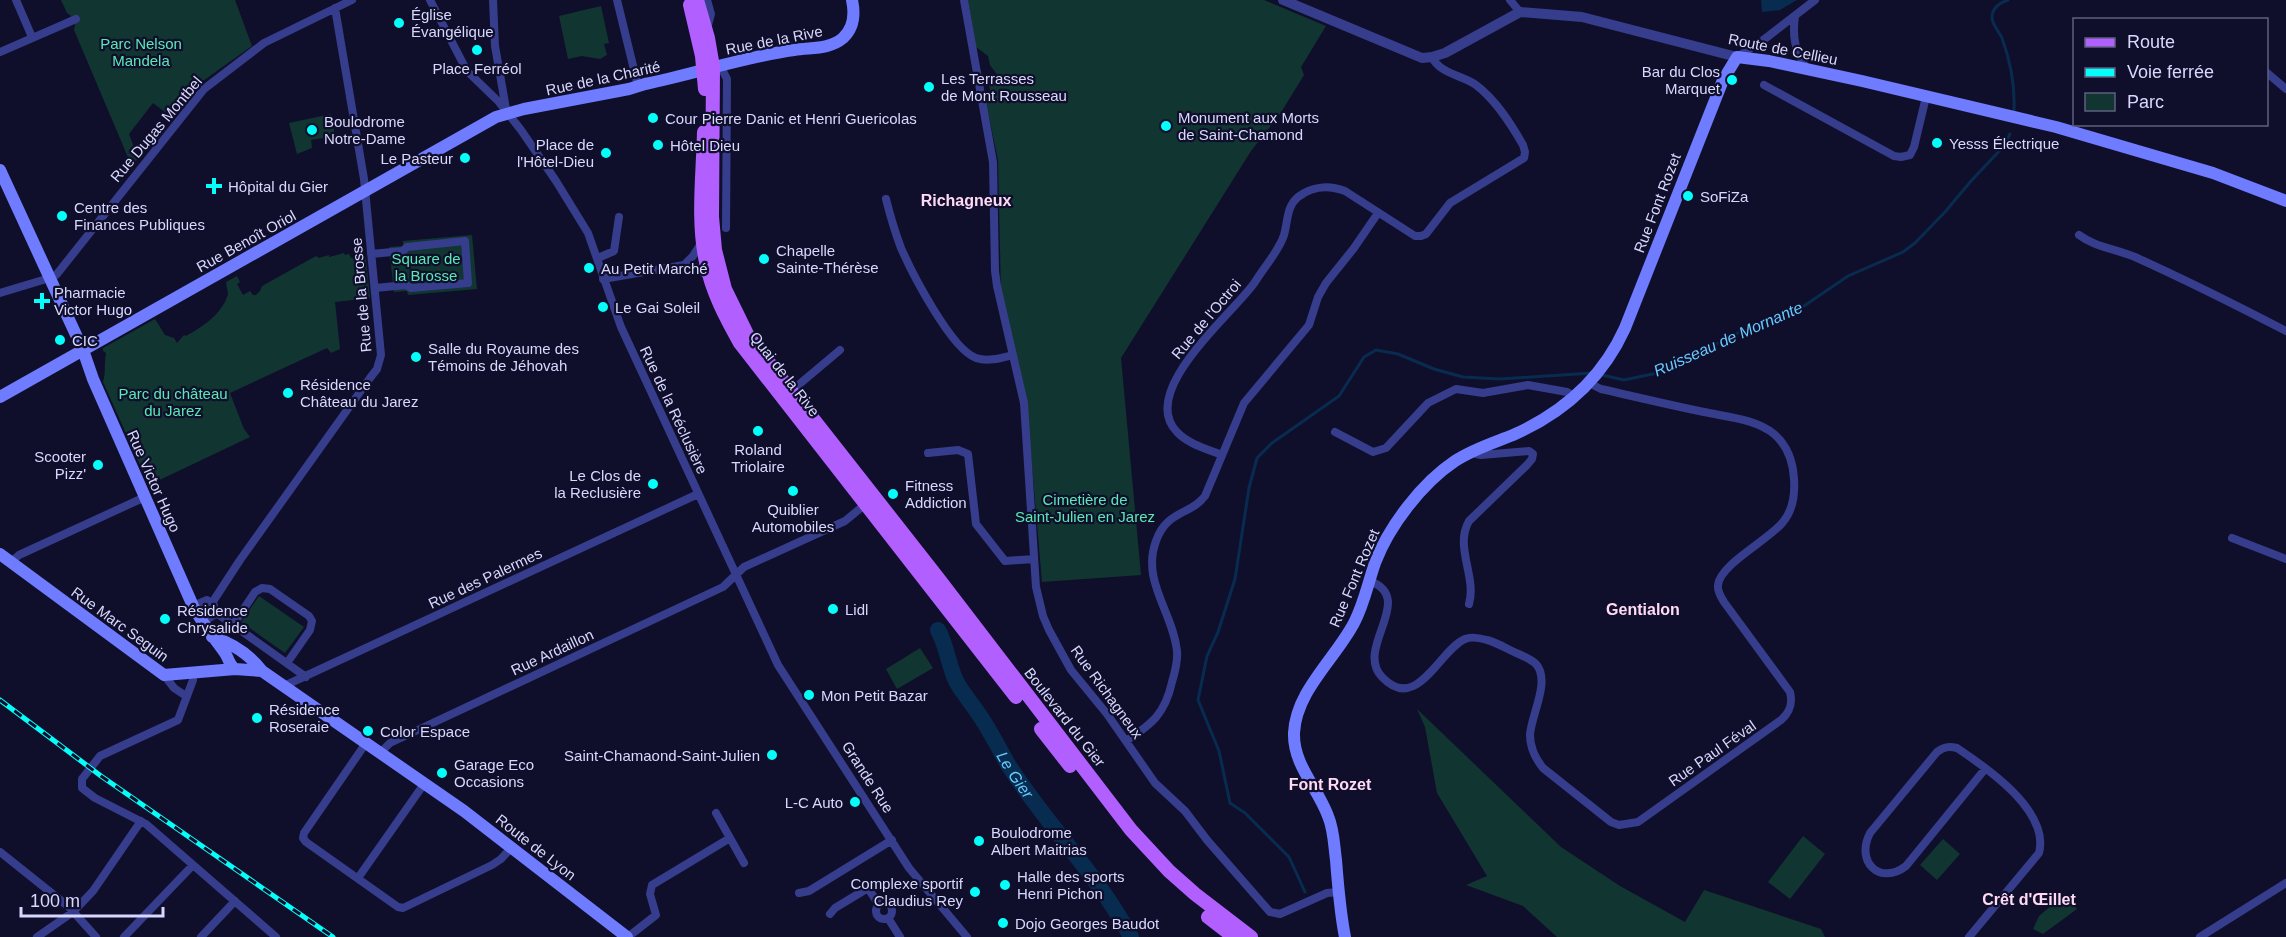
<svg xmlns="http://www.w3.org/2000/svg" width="2286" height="937" font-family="Arial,sans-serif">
<rect width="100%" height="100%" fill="#100f2b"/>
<path fill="#113530" d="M 61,0 L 235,0 L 252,46 L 193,88 L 170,116 L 153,103 L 129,134 L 138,158 L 133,165 L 130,162 L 74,30 L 75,25 L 70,15 L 67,13 Z
M 968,0 L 1264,0 L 1326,26 L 1301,67 L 1304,75 L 1280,114 L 1251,151 L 1121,358 L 1141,575 L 1042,582 L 1026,397 L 1001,294 L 998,160 L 985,98 L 991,96 L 989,84 L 998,76 L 990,65 L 988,56 L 976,47 Z
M 601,6 L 609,43 L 604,44 L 607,55 L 600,59 L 582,56 L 568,59 L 559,16 Z
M 331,114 L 335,136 L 311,140 L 312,148 L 297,154 L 289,123 Z
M 472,235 L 477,289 L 408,295 L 407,291 L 394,292 L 389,247 L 403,246 L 403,241 Z
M 344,253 L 345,255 L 349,254 L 351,258 L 366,259 L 370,298 L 335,302 L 340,349 L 331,353 L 327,348 L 230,393 L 244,429 L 250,437 L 149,485 L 103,382 C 106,372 104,363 106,353 L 103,351 L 103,348 L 155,319 L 165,335 L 174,338 L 177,343 L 184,335 L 186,336 C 204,326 222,314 228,294 L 226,282 L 237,276 L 240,282 L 237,284 L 243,295 L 250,291 L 253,295 L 256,295 L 260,291 L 262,286 L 316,256 L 319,258 L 329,255 L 329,257 Z
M 259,596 L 304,627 L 285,653 L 241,622 Z
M 920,648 L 933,668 L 897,689 L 886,669 Z
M 1417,709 L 1561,847 L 1620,886 L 1685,922 L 1704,890 L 1821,929 L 1825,937 L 1557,937 L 1523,906 L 1466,885 L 1487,876 L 1437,793 L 1425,727 Z
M 1803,836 L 1825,854 L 1790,899 L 1768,882 Z
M 1943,839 L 1960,854 L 1937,880 L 1920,865 Z
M 2065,894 L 2077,909 L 2043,934 L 2033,929 L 2039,916 Z"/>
<path fill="#082b50" d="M 1761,0 L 1797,0 L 1780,10 L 1762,12 Z"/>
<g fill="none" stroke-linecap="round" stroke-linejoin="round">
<path stroke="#082b50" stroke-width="3" d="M 2008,0 C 2002,2 1995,6 1993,12 C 1989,21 1998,30 2002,38 C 2010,60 2015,87 2014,110
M 1602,375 L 1624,380 L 1662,372 L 1738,333 L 1801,308 L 1848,276 L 1903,252 L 1915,243 L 1945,212 L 1971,181 L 2003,147 L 2010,134
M 1305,892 L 1289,857 L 1245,813 L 1230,803 L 1219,751 L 1198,700 L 1207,656 L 1218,632 L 1235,579 L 1249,488 L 1257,458 L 1272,443 L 1339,396 L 1364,357 L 1376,350 L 1398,354 L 1434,369 L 1463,377 L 1500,379 L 1592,373"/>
<path stroke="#082b50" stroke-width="16" id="s1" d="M 938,630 C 947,646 948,664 956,681 C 963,694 974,706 982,719 C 992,734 1000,751 1009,766 C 1047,825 1098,875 1131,937"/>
<path stroke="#363d8d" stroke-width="8" d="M 16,0 L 32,37
M 430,0 L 467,71 L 499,102 L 521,130 L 556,181 L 588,233 L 621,327 L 778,665 L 909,868 L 967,937
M 493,0 L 495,46 L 506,109
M 617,0 L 638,86
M 964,0 L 993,162 L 995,271 L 997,286 L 1024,403 L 1036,587 L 1043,616 L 1049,630 L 1071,670 L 1107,714 L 1155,783 L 1185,811 L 1207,840 L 1270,912 L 1280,914 L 1327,893 L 1339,892
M 1510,0 L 1520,12
M 1795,16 C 1792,37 1795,51 1807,69
M 705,27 L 708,25 L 711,14 L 707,0
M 0,52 L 76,19
M 1737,57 L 1762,41 L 1815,0
M 720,65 L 727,79 L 726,228
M 2266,72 L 2286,89
M 1764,85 L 1894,156 L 1901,157 L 1910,155 L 1914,147 L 1926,97
M 886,199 C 890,215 895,232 901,248 C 912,273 951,349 976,358 C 988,362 1001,358 1013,355
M 2079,235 C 2095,247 2116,249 2135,257 C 2186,280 2236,305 2286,331
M 371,254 L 403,251 L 407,247 L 465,241 L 468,283 L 411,288 L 406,285 L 375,288
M 598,258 L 614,251 L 619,217
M 684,265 L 693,256 L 702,242
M 603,279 L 684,265 L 697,268 L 709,277
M 0,293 L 53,277 L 57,274 L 204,89 L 264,43 L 352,0
M 790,392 L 840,350
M 1335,432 L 1373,452 L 1386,448 L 1428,403 L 1456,389 L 1483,393 L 1528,385 L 1567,392 L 1575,397
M 928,453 L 958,450 L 968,454 L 976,524 L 1005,561 L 1034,559
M 1222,455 C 1207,449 1188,444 1177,432 C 1137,391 1233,314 1255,282 C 1264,267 1279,251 1284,235 C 1288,222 1286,207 1298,197 C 1312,186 1329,185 1345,191 L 1415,236 L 1421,236 L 1426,234 L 1450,203 L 1524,158 L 1525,152 L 1523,145 C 1511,124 1496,100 1476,85 C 1462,75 1440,74 1432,57
M 2232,538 L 2286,559
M 11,562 L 19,555 L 145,497
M 1370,581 C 1417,599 1354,648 1382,677 C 1417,714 1439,650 1465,639 C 1472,636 1480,638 1487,640 C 1495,642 1504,647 1512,651 C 1520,655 1530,658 1536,664 C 1551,681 1531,715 1530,735 C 1530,748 1535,758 1543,768 L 1611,822 L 1619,825 L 1638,822 L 1781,720 C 1790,712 1793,704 1790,692 L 1724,602 C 1721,597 1717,591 1718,585 C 1720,564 1769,540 1783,522 C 1793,510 1795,494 1794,479 C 1793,462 1787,445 1774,434 C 1756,419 1727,417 1704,412 C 1670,405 1636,397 1601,389 L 1589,383
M 212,603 L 240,560 L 370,378 L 377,369 L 381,355 L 364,179 L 335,8
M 1469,604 C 1477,577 1454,547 1469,521 L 1527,465 L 1532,459 L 1533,454 L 1529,451 L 1481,455 L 1476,454 L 1474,450
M 193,606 L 207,600 L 214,605 L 214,615 L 201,623
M 215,612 L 306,677
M 233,625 L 255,592 L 262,588 L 270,589 L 309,616 L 312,621 L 310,630 L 287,663
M 193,672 L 193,680 L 178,720 L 100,756 L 82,779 L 82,788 L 95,798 L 146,824 L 276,937
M 164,675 L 174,688 L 186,696
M 284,686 L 698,494
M 1126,741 C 1152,724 1165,714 1172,682 C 1175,672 1178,661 1177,651 C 1173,612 1141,581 1156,541 C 1167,510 1191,515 1205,496 L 1244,403 L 1309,325 L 1318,297 L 1326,283 L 1354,248 L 1378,213
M 366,743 L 304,833 L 303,838 L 306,842 L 398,907 L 403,908 L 492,865 L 501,859 L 512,847
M 380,753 L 390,743 L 723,587 L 744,567 L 845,521 L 868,502
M 716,813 L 730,838
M 0,852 L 69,907 L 96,937
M 358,878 L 424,784
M 799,893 L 809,891 L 892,840
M876 911a8 8 0 1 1 16 0a8 8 0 1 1-16 0Z
M 830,914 L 835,908 L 868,888 L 879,905
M 888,918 L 900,937
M 37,937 L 73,912 L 93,891 L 141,821
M 124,937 L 193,865
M 201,937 L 235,901
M 628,937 L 656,915 L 650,894 L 652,885 L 730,838 L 744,863
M 1969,937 L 2039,853 C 2050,811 1987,768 1957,748 C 1948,746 1944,747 1937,752 L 1870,833 C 1855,862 1880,886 1906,866 L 1985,769
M 2200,937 L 2286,883"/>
<path stroke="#363d8d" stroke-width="10" d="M 1283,0 L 1422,58 L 1432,57 L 1445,53 L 1520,12 L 1582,17 L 1737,57"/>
<path stroke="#6f7cff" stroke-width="12" d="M 0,170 L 83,350 L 93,379 L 193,606 C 203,625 213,636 225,653 C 229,659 229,665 235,669
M 0,397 L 496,117 L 524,109 L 629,89 L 645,84 C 695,74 743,57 794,50 C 810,47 829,50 843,38 C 854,28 855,14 852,0
M 0,554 L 164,675 L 235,669 L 262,671
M 212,637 C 232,643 249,654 262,671 L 464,811 L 627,937
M 1345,937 C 1340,912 1338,886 1336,860 C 1334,846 1334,830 1328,816 C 1318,788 1293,765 1294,733 C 1296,691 1335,659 1354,623 C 1364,604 1368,583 1375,563 C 1389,526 1422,483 1455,461 C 1473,449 1493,443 1513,435 C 1563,413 1602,379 1625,328 L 1723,80 L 1737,57 L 1769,61 L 1862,81 L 2056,127 L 2213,173 L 2286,201"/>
<path stroke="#b15fff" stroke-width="14" d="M 697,0 L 708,38 L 713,67 L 712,217 L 715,250 L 725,289 L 748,336 L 938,578 L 1131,830 L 1169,871 L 1195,894 L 1251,937
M 690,5 L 702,56 L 705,89
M 704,132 C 703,175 697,221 706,262 C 712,292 726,318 740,343 L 1016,697
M 1041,729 L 1070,766
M 1208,917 L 1234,937"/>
<g stroke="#04fffb" stroke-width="5">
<path id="rail" d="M 0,700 L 101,776 L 333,937"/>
</g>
<use href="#rail" stroke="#100f2b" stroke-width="3" stroke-dasharray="9" stroke-linecap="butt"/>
</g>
<g fill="#04fffb" stroke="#100f2b" stroke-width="2">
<circle cx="399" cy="23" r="6"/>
<circle cx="477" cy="50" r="6"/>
<circle cx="1732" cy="80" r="6"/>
<circle cx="929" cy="87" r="6"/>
<circle cx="653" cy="118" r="6"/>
<circle cx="1166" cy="126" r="6"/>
<circle cx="312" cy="130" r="6"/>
<circle cx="1937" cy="143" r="6"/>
<circle cx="658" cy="145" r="6"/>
<circle cx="606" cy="153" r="6"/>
<circle cx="465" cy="158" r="6"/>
<path d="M211 177h6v6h6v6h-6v6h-6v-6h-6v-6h6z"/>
<circle cx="1688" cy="196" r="6"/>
<circle cx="62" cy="216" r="6"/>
<circle cx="764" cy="259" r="6"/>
<circle cx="589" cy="268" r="6"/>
<path d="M39 292h6v6h6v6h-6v6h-6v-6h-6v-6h6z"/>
<circle cx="603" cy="307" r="6"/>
<circle cx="60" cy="340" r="6"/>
<circle cx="416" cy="357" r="6"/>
<circle cx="288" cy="393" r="6"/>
<circle cx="758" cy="431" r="6"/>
<circle cx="98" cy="465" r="6"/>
<circle cx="653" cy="484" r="6"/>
<circle cx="793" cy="491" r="6"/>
<circle cx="893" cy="494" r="6"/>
<circle cx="833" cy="609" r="6"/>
<circle cx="165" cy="619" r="6"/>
<circle cx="809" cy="695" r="6"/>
<circle cx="257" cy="718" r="6"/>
<circle cx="368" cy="731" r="6"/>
<circle cx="772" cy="755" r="6"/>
<circle cx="442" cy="773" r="6"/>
<circle cx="855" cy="802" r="6"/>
<circle cx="979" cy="841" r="6"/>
<circle cx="1005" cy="885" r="6"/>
<circle cx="975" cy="892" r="6"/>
<circle cx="1003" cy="923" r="6"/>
</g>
<g text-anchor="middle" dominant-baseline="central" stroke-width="4.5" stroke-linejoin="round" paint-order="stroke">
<g font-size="15" fill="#d8d8ff" stroke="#100f2b" text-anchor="start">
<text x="411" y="14">Église<tspan x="411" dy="17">Évangélique</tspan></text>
<text x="477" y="68" text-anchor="middle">Place Ferréol</text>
<text x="1720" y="71" text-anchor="end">Bar du Clos<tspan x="1720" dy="17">Marquet</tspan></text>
<text x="941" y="78">Les Terrasses<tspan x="941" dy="17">de Mont Rousseau</tspan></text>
<text x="1178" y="117">Monument aux Morts<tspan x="1178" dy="17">de Saint-Chamond</tspan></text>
<text x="665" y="118">Cour Pierre Danic et Henri Guericolas</text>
<text x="324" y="121">Boulodrome<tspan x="324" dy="17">Notre-Dame</tspan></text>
<text x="1949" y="143">Yesss Électrique</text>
<text x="594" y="144" text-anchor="end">Place de<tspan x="594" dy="17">l'Hôtel-Dieu</tspan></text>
<text x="670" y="145">Hôtel Dieu</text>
<text x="453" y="158" text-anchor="end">Le Pasteur</text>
<text x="228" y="186">Hôpital du Gier</text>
<text x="1700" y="196">SoFiZa</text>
<text x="74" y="207">Centre des<tspan x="74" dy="17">Finances Publiques</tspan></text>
<text x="776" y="250">Chapelle<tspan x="776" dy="17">Sainte-Thérèse</tspan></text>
<text x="601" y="268">Au Petit Marché</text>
<text x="54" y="292">Pharmacie<tspan x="54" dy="17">Victor Hugo</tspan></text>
<text x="615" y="307">Le Gai Soleil</text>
<text x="72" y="340">CIC</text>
<text x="428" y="348">Salle du Royaume des<tspan x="428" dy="17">Témoins de Jéhovah</tspan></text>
<text x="300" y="384">Résidence<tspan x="300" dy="17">Château du Jarez</tspan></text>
<text x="758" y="449" text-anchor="middle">Roland<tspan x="758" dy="17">Triolaire</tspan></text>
<text x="86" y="456" text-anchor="end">Scooter<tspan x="86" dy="17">Pizz'</tspan></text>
<text x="641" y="475" text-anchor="end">Le Clos de<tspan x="641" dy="17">la Reclusière</tspan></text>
<text x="905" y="485">Fitness<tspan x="905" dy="17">Addiction</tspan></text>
<text x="793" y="509" text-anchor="middle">Quiblier<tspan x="793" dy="17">Automobiles</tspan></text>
<text x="845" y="609">Lidl</text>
<text x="177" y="610">Résidence<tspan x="177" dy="17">Chrysalide</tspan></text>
<text x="821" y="695">Mon Petit Bazar</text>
<text x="269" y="709">Résidence<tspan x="269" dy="17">Roseraie</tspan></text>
<text x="380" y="731">Color Espace</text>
<text x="760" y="755" text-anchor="end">Saint-Chamaond-Saint-Julien</text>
<text x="454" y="764">Garage Eco<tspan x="454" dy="17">Occasions</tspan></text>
<text x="843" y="802" text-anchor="end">L-C Auto</text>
<text x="991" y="832">Boulodrome<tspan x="991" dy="17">Albert Maitrias</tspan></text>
<text x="1017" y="876">Halle des sports<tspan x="1017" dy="17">Henri Pichon</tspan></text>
<text x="963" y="883" text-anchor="end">Complexe sportif<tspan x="963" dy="17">Claudius Rey</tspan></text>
<text x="1015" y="923">Dojo Georges Baudot</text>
</g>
<g font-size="15" fill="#d8d8ff" stroke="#100f2b">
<text transform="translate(774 40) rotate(-11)">Rue de la Rive</text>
<text transform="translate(1783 49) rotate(11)">Route de Cellieu</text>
<text transform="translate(603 78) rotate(-12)">Rue de la Charité</text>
<text transform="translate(156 129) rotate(-50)">Rue Dugas Montbel</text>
<text transform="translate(1657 203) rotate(-69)">Rue Font Rozet</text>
<text transform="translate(246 241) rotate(-29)">Rue Benoît Oriol</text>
<text transform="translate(361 295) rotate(-95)">Rue de la Brosse</text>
<text transform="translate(1206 319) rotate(-50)">Rue de l'Octroi</text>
<text transform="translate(785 374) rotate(52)">Quai de la Rive</text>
<text transform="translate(674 410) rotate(65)">Rue de la Réclusière</text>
<text transform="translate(154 481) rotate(66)">Rue Victor Hugo</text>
<text transform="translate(485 578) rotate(-25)">Rue des Palermes</text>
<text transform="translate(1354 578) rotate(-67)">Rue Font Rozet</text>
<text transform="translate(120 624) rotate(36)">Rue Marc Seguin</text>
<text transform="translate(552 652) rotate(-25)">Rue Ardaillon</text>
<text transform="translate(1107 692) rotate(54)">Rue Richagneux</text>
<text transform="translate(1065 717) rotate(52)">Boulevard du Gier</text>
<text transform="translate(1712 753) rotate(-35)">Rue Paul Féval</text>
<text transform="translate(868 777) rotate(57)">Grande Rue</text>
<text transform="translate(536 847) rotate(38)">Route de Lyon</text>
</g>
<g font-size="15" fill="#5ae9b5" stroke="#100f2b">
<text x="141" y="43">Parc Nelson<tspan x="141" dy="17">Mandela</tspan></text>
<text x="426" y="258">Square de<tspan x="426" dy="17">la Brosse</tspan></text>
<text x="173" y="393">Parc du château<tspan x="173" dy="17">du Jarez</tspan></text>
<text x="1085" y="499">Cimetière de<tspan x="1085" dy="17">Saint-Julien en Jarez</tspan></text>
</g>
<g font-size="16" font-weight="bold" fill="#ffdaf6" stroke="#100f2b">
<text x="966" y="200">Richagneux</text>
<text x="1643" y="609">Gentialon</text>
<text x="1330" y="784">Font Rozet</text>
<text x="2029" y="899">Crêt d'Œillet</text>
</g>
<g font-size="16" font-style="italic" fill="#66caff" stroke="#100f2b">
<text transform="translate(1728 339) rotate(-24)">Ruisseau de Mornante</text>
<text stroke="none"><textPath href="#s1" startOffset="165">Le Gier</textPath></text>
</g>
</g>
<rect x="2073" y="18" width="195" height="108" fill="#100f2b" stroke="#605f80" stroke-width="1.5"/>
<rect x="2085" y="38" width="30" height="9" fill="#b15fff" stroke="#605f80" stroke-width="1.5"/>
<text x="2127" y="48" font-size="18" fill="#d8d8ff">Route</text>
<rect x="2085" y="68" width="30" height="9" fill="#04fffb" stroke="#605f80" stroke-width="1.5"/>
<text x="2127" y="78" font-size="18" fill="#d8d8ff">Voie ferrée</text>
<rect x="2085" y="93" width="30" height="18" fill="#113530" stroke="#605f80" stroke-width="1.5"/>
<text x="2127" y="108" font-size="18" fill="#d8d8ff">Parc</text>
<path d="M21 907v9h142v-9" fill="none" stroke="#d8d8ff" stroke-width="3"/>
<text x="30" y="907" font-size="18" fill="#d8d8ff" stroke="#100f2b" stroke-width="4.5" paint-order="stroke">100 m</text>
</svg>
